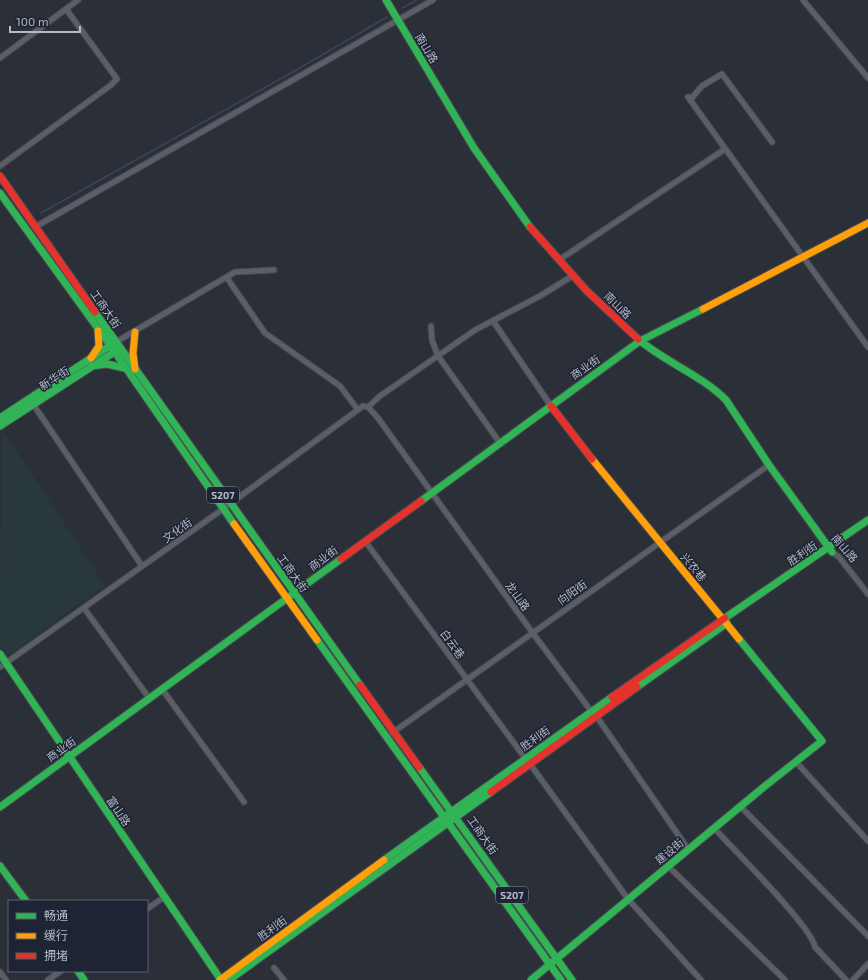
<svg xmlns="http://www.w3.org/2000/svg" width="868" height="980" font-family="'Exo 2','Noto Sans SC',sans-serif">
<rect width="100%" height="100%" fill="#2b2f37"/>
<path fill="#28383d" d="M 1,428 L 105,585 L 8,656 L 0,645 Z"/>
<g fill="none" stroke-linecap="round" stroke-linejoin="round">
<path stroke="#394460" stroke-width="1.5" d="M 402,8 L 417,0
M 41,213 L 291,73 L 387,17"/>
<g stroke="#464a50" stroke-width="7">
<path id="street" d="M 803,0 L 868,78
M 0,58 L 78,0
M 688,97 L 868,347
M 690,100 L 702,86 L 722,74 L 772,142
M 0,166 L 111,85 L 117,79 L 66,9
M 35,227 L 433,0
M 559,260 L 725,149
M 227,278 L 265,333 L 340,386 L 358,410
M 493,321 L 551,406
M 431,326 L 432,340 L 438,356 L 500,443
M 116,342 L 235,272 L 274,270
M 33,404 L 142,566
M 368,407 L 380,396 L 475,330 L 540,296 L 574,275
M 365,541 L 525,758
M 832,552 L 839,557 L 868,594
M 84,608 L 149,698
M 0,667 L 223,509 L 363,406 L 368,407 L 378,418 L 532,632 L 591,711
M 162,689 L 244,802
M 597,717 L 688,849
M 392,733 L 769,465
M 796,762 L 868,841
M 530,764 L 628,899 L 701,980
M 740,806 L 868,936
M 714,828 C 732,848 812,927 815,947 L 846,980
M 668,866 L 785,980
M 147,909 L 164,897
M 274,968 L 284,980
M 0,972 L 6,980
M 48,980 L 61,971
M 853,980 L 868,964"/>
</g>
<g stroke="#464a50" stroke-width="9">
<path id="fast" d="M 386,0 L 474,148 L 530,227
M 0,193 L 110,345 L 234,524
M 95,312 L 360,685
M 638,339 C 665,362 701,375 726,400 L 769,465 L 832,552
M 92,366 L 107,364 L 124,368
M 0,418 L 114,343
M 0,426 L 119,349
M 421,501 L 640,341 L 703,309
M 725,618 L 868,520
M 317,640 L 561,980
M 0,654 L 221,980
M 637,687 L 727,623
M 419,767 L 572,980
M 0,807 L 341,559
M 384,860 L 612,697
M 0,866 L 26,901
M 78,971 L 84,980
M 229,980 L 491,792
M 531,980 L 765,786 L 822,741 L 739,639"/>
</g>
<g stroke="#464a50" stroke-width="9">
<path id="slow" d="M 703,309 L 868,223
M 135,332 L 133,353 L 135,369
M 91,358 L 99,346 L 98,331
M 592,459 L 739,639
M 234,524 L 317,640
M 220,980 L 384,860"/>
</g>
<g stroke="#464a50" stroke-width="9">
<path id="jam" d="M 0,176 L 95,312
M 530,227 L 586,290 L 638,339
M 551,406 L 592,459
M 341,559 L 421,501
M 360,685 L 419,767
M 612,697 L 725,618
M 491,792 L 637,687"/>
</g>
<use href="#street" stroke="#5b5e66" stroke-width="5"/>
<use href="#fast" stroke="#30b455" stroke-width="7"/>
<use href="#slow" stroke="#ff9f0a" stroke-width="7"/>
<use href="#jam" stroke="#e5322d" stroke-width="7"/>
</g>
<g text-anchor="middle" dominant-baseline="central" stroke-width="3" stroke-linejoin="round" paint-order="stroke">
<g fill="#1e2433" stroke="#888d9b" stroke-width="1">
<rect x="207" y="487" width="32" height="16" rx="3"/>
<rect x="496" y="887" width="32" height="16" rx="3"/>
</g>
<g font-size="10" font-weight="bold" fill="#b5bac8">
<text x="223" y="495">S207</text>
<text x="512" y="895">S207</text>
</g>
<g font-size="11" fill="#b5bac8" stroke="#1e2433">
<text transform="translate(427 48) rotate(59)">南山路</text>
<text transform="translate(618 305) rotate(44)">南山路</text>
<text transform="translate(106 309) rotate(55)">工商大街</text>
<text transform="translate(585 367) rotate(-36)">商业街</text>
<text transform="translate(54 378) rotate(-33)">新华街</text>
<text transform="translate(177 530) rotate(-35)">文化街</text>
<text transform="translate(845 548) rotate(49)">南山路</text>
<text transform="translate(802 553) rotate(-34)">胜利街</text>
<text transform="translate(323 558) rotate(-37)">商业街</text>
<text transform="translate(694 567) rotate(50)">兴农巷</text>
<text transform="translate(293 573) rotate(54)">工商大街</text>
<text transform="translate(572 592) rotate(-35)">向阳街</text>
<text transform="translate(518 596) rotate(54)">龙山路</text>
<text transform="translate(453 644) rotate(54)">白云巷</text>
<text transform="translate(535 738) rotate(-36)">胜利街</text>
<text transform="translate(61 749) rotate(-36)">商业街</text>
<text transform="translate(119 811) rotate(56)">富山路</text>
<text transform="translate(483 835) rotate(55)">工商大街</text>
<text transform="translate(669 851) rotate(-40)">建设街</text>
<text transform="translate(272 928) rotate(-36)">胜利街</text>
</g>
</g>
<rect x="8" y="900" width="140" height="72" fill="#1e2433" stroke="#5a606f"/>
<rect x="16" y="913" width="20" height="6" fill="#30b455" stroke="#5a606f"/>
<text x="44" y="920" font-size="12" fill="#b5bac8">畅通</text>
<rect x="16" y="933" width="20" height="6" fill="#ff9f0a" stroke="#5a606f"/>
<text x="44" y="940" font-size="12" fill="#b5bac8">缓行</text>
<rect x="16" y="953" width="20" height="6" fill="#e5322d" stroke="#5a606f"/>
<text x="44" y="960" font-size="12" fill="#b5bac8">拥堵</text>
<path d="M10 26v6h70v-6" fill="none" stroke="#b5bac8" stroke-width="2"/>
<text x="16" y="26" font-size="12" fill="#b5bac8" stroke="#1e2433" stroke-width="3" paint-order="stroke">100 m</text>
</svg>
